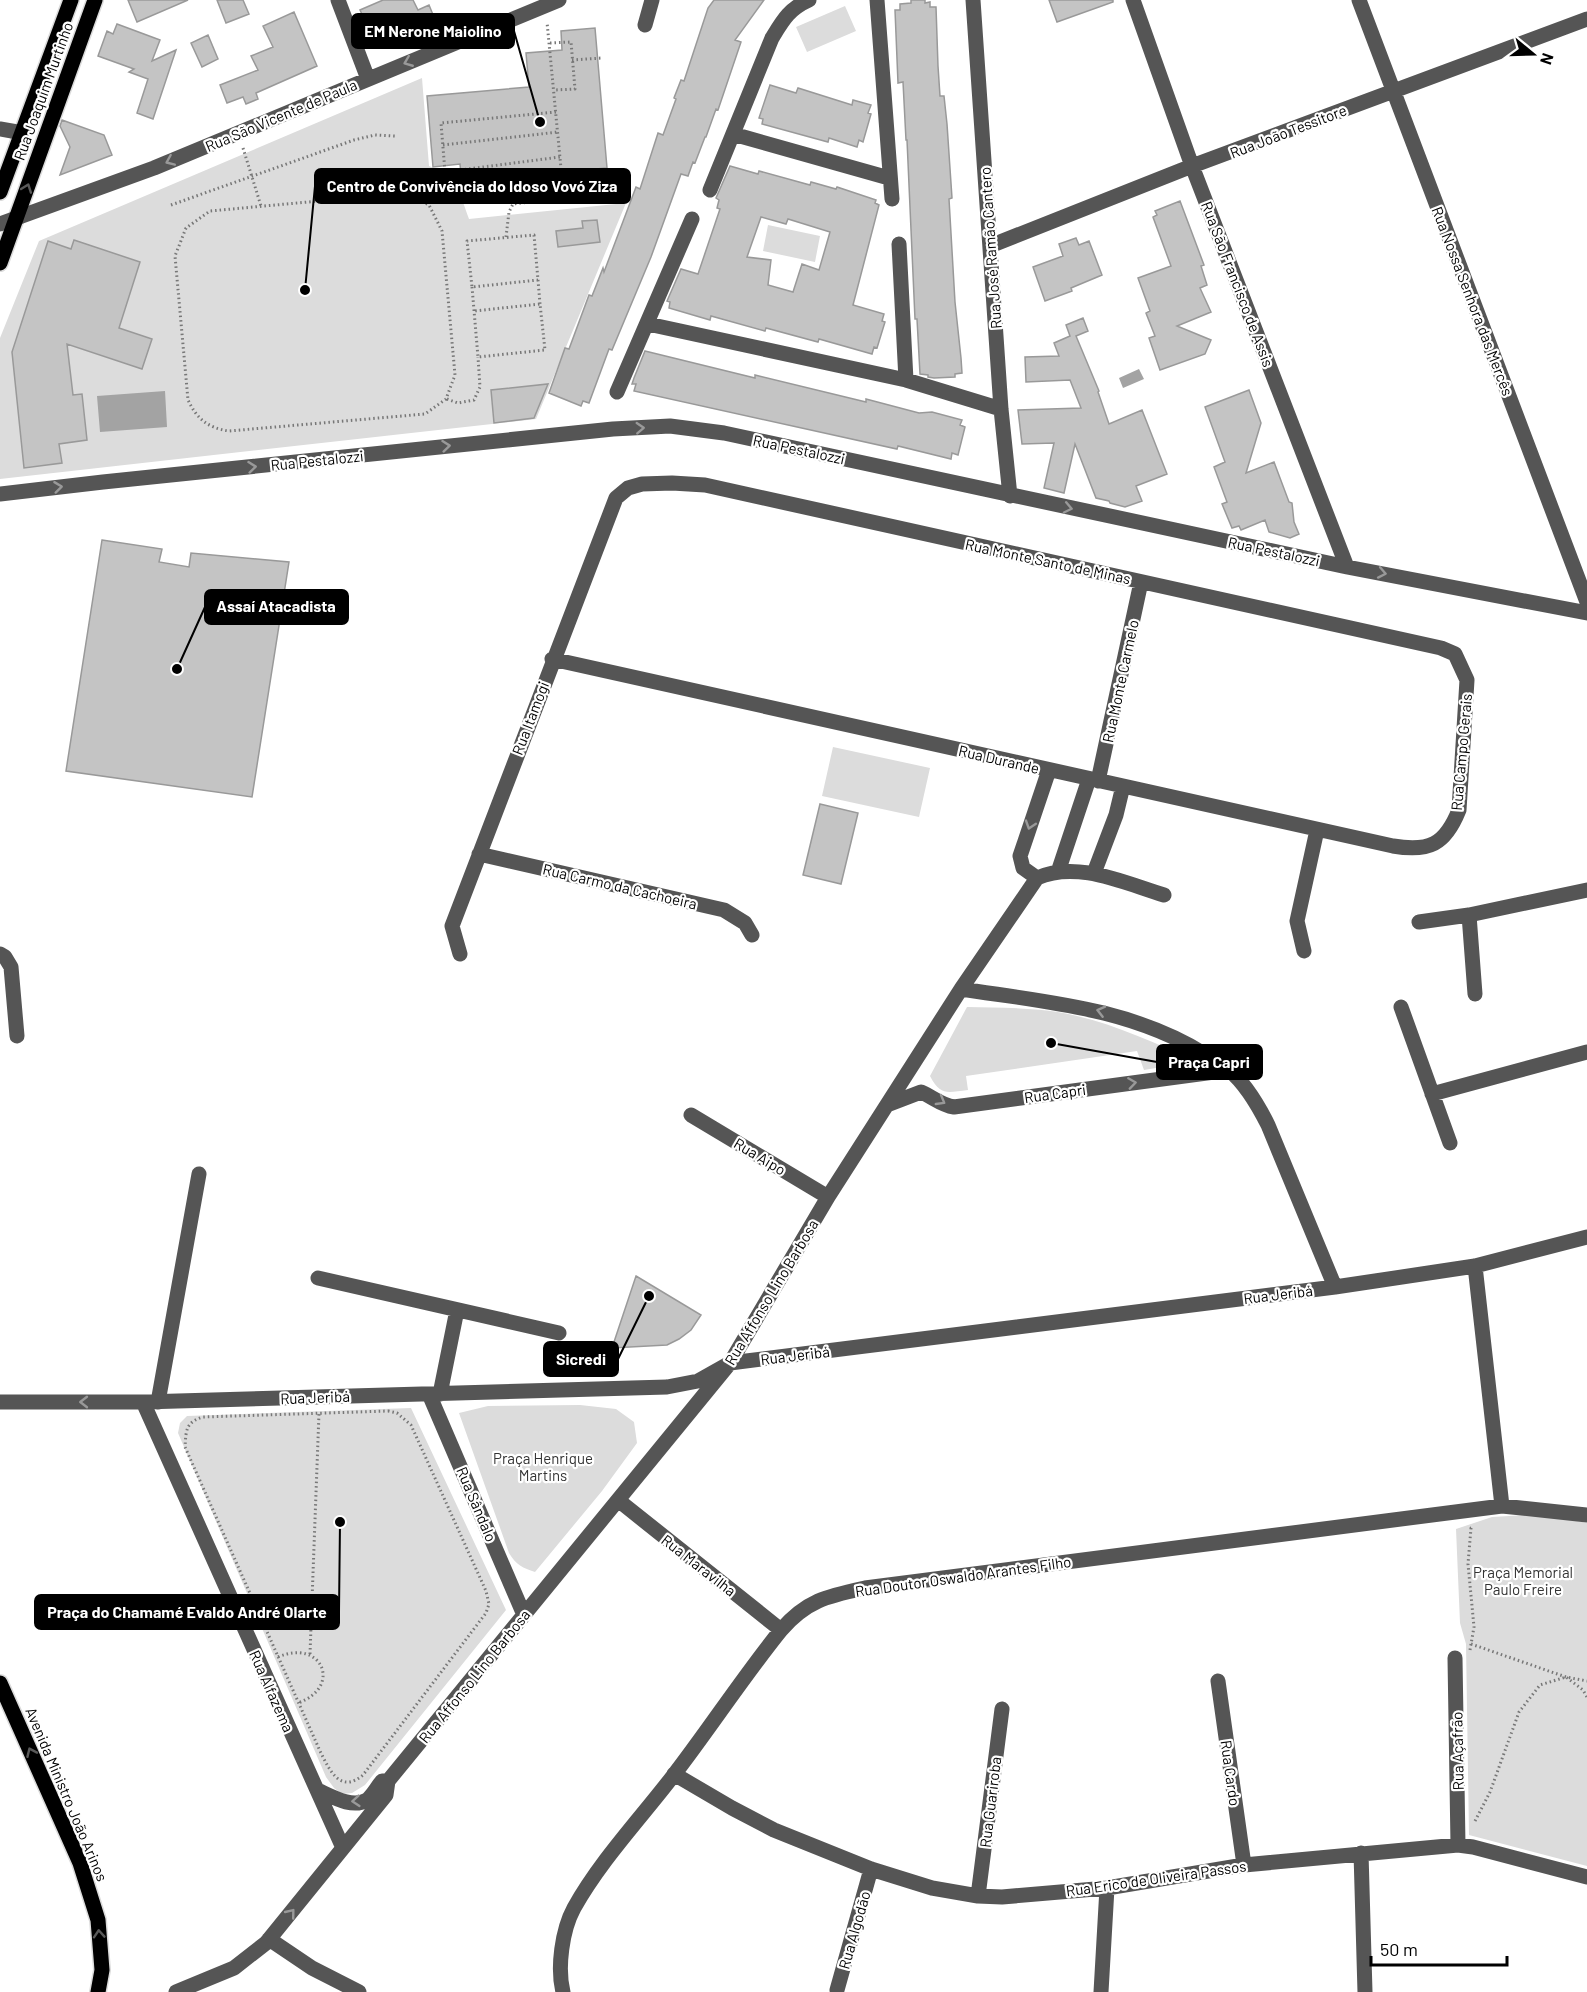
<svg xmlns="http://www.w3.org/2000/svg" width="1587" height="1992" font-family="Barlow,sans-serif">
<rect width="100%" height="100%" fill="#fff"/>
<path fill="#dcdcdc" d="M 845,6 L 856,31 L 807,52 L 796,27 Z
M 422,78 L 429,166 C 455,176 460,193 469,219 L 626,203 L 536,419 L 0,479 L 0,338 L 39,241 Z
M 768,225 L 820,236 L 815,262 L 763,251 Z
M 833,747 L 930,768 L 919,817 L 822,796 Z
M 967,1007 C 1003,1008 1041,1007 1077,1016 C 1119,1026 1157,1044 1197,1061 L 1144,1070 L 1137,1051 L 966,1076 L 968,1090 C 948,1092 941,1097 930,1076 Z
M 580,1405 L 616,1409 L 634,1422 L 637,1443 L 602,1491 L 535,1572 C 523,1568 516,1565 509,1553 L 459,1413 L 488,1406 Z
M 411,1408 L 506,1610 L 365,1785 L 352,1793 L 342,1794 L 334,1788 L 326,1777 L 178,1433 L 180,1423 L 187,1416 Z
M 1540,1514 L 1587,1523 L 1587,1866 L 1469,1835 L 1466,1644 L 1460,1623 L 1456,1529 L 1492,1517 Z"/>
<path fill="#a3a3a3" d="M 1139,369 L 1144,379 L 1123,388 L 1119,378 Z
M 165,391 L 167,427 L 100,432 L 97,396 Z"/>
<path fill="#c4c4c4" stroke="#999" stroke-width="1.5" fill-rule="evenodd" d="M 128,0 L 188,0 L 137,22 Z
M 217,0 L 243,0 L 249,14 L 226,23 Z
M 383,0 L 413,0 L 418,10 L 429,5 L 436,22 L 383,43 L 372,37 L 360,10 Z
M 714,0 L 764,0 L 735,40 L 741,42 L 718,110 L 716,109 L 706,137 L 705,137 L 695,163 L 693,162 L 688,176 L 681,174 L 651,257 L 612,350 L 609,349 L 589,403 L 583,401 L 581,406 L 549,393 L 565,348 L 569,349 L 589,295 L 592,296 L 603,268 L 604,272 L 636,187 L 640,189 L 658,133 L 663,135 L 676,99 L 674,98 L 681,80 L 684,81 L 708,8 Z
M 911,0 L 925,0 L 925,3 L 930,2 L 930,7 L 936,7 L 938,66 L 940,96 L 944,96 L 947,124 L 952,198 L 949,199 L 955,302 L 961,358 L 962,373 L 955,374 L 955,377 L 934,378 L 928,377 L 928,375 L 920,374 L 917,319 L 915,319 L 907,140 L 906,140 L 903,82 L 898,83 L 895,10 L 900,10 L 900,4 L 911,3 Z
M 1049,0 L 1113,0 L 1113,2 L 1057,22 Z
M 294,12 L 317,66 L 256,93 L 258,99 L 246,104 L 243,97 L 227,103 L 220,85 L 258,70 L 251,56 L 273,47 L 263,26 Z
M 117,24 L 160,40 L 152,61 L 176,50 L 153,119 L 137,113 L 148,79 L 129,72 L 134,69 L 98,56 L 107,31 L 113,34 Z
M 595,28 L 607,168 L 585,170 L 586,186 L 463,197 L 460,164 L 433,167 L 427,96 L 529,87 L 526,53 L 562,50 L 561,31 Z
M 208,35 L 218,59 L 202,67 L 191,43 Z
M 770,85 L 796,93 L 798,88 L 852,105 L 853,100 L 871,105 L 868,113 L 871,114 L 863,142 L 859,140 L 857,147 L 829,138 L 828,142 L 762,124 L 763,119 L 759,118 Z
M 62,120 L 104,135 L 112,155 L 60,175 L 70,147 L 60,126 Z
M 730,166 L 758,174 L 759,171 L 810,185 L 811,182 L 836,189 L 837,187 L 876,200 L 875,203 L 879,205 L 853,305 L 884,314 L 882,321 L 885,322 L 877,348 L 874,347 L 872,354 L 819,339 L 818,342 L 766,328 L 765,331 L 711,316 L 710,320 L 669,308 L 670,302 L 667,301 L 681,269 L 698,274 L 720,209 L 717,208 L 719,200 L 716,198 ZM 761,217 L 786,224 L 788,219 L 830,232 L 819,270 L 802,264 L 793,292 L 768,285 L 771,260 L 747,257 Z
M 1180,201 L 1204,265 L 1201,266 L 1207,285 L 1200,288 L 1211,312 L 1177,326 L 1211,340 L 1205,354 L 1160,370 L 1149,338 L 1155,336 L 1146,313 L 1150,311 L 1138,278 L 1171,266 L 1153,217 L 1157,215 L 1155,211 Z
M 597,220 L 600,242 L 558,247 L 556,231 L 583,228 L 582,221 Z
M 1076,238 L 1079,245 L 1089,241 L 1102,275 L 1071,288 L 1072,291 L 1045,301 L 1033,267 L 1063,256 L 1059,244 Z
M 74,240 L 140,262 L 119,328 L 152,339 L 142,369 L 67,344 L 73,395 L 82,394 L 87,440 L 59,444 L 62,463 L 24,468 L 12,352 L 48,241 L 71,249 Z
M 1083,318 L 1088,331 L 1076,336 L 1099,391 L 1098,392 L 1109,424 L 1142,410 L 1167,474 L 1136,486 L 1142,501 L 1125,507 L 1110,503 L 1109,501 L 1096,498 L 1075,444 L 1064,493 L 1044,488 L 1054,443 L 1022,444 L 1018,410 L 1081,408 L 1070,380 L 1026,382 L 1025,357 L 1059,356 L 1054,343 L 1070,336 L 1066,325 Z
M 645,351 L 755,378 L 755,375 L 866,402 L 866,399 L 919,413 L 932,412 L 962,420 L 960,425 L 965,427 L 958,455 L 952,453 L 951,459 L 898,446 L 897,449 L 634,391 L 636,384 L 632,384 L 634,378 Z
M 548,384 L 534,418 L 494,423 L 491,390 Z
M 1249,390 L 1261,423 L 1246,473 L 1274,462 L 1289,502 L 1292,503 L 1294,522 L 1299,534 L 1290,538 L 1269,532 L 1265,520 L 1241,530 L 1239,526 L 1232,528 L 1222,504 L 1227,502 L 1214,467 L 1225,462 L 1205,407 Z
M 102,540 L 162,549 L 159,562 L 189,567 L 191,553 L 289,562 L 252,797 L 66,771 Z
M 820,804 L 858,813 L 841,884 L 803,875 Z
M 636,1276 L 701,1315 L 691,1330 L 679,1339 L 667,1345 L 612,1348 Z"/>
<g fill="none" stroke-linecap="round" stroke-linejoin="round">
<g stroke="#dbdbdb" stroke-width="18">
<path id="major" d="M 0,192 L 71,0
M 0,263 L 95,0
M 0,1683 L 80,1863 L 98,1920 L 102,1970 L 98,1992"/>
</g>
<path stroke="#777" stroke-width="3" stroke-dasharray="1.5 3" stroke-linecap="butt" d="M 550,43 L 571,42 L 575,89 L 554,90
M 572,60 L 602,58
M 556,112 L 441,123 L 445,172 L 560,157
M 443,145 L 558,132
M 243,148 L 261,206
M 406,193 L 429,205 L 442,231 L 455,375 L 446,399 L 425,414 L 229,431 C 208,428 197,419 188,400 L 175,256 L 186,228 L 210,211 Z
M 171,205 L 354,140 L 375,135 L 395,136
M 534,235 L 538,280 L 472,287 L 467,241 Z
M 506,237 L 509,212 L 513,204 L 574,197 L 578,191 C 575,177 574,183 562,179 L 547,22
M 538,280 L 540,304
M 472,287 L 478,357 L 545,350 L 540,304 L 474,311
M 447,399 L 458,403 L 474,400 L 480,387 L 478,357
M 388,1411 L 397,1413 L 411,1425 L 486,1591 L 489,1604 L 486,1613 L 363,1775 C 340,1794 330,1771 320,1751 L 185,1447 C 186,1430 186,1422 203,1417 Z
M 1471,1644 L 1566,1677 L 1587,1681
M 1470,1650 L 1474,1627 L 1468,1564 L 1471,1528 L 1474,1527
M 310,1654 L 319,1413
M 278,1657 C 322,1638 343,1687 298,1703
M 1475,1821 L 1490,1792 L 1519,1712 L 1540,1685 L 1566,1677 L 1583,1690 L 1587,1697"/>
<path stroke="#555" stroke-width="15" d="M 338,0 L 368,79
M 877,0 L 892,199
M 973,0 L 1001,409 L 1010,496
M 1133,0 L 1192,166 L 1347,567
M 1359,0 L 1587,602
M 645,25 L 652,0
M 0,129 L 23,133
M 733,134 L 889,178
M 710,190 L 772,38 C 783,20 789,9 809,0
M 0,224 L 154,168 L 559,0
M 899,244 L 906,380
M 990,246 L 1192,166 L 1587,19
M 648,324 L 906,380 L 1001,409
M 617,392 L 692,219
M 0,494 L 103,482 L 613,429 L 670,426 L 724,433 L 1347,567 L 1587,613
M 1098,781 L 1141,582
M 479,854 L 724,910 L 745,923 L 752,935
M 1058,872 L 1089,779
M 1094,873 L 1116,815 L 1123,786
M 1037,878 L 1023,868 L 1020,856 L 1049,770
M 1469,915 L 1475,994
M 1419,922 L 1469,915 L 1587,890
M 1304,951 L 1297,921 L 1317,830
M 0,954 L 5,957 L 11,967 L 17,1036
M 460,954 L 452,926 L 616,498 L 628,488 L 642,484 L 672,483 L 705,485 L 1441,648 L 1455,654 L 1467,680 L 1459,810 C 1445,845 1429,852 1393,846 L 552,659
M 961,989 C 1046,1002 1131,1008 1206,1055 C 1213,1060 1222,1064 1229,1070 C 1246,1084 1258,1105 1268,1125 L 1335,1287
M 1401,1007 L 1450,1143
M 1432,1094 L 1587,1052
M 887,1105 L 921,1092 C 933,1097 941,1105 954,1107 L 1229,1070
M 691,1115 L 828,1197
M 1475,1266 L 1502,1506
M 318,1278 L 559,1333
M 429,1394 L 524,1615
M 440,1394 L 457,1310
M 0,1402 L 143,1402 L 667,1387 L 698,1381 L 730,1363 L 1335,1287 L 1475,1266 L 1587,1237
M 143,1402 L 343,1848
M 158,1402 L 199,1174
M 618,1500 L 781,1630
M 1455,1658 L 1458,1845
M 1218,1681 L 1244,1865
M 674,1774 L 732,1808 L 774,1830 L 871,1869 L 932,1888 L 978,1896 L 1002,1897 L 1107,1888 L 1244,1865 L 1458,1845 L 1473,1847 L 1587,1877
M 317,1790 C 331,1796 352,1809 367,1800 C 373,1795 377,1787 382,1781 L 388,1781
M 1361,1853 L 1365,1992
M 978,1896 L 1002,1709
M 269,1939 L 312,1968 L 359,1992
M 837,1990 L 871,1869
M 176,1992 L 234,1968 L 266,1943 L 386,1795 L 388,1781 L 730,1363 L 828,1197 L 961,989 L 1037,878 C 1077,860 1124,883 1164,895
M 563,1992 C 557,1968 562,1930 574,1908 C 601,1860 640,1819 673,1776 C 710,1728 743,1677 781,1630 C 807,1600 828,1596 865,1588 L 1502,1506 L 1587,1515
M 1101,1992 L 1107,1888"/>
<use href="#major" stroke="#000" stroke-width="15"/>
</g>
<defs><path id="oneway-chevron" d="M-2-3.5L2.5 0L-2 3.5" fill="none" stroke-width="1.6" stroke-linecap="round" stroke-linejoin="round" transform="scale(1.5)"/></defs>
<g stroke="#999">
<use href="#oneway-chevron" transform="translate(408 62) rotate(158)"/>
<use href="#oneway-chevron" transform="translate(170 161) rotate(157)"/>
<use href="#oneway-chevron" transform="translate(640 428) rotate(-3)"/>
<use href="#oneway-chevron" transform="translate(446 446) rotate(-6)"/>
<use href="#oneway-chevron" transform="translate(252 467) rotate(-6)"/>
<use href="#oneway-chevron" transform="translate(58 487) rotate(-7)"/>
<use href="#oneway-chevron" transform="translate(1068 508) rotate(12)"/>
<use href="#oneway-chevron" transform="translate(1382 573) rotate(11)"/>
<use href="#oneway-chevron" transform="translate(1030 825) rotate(108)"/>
<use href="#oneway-chevron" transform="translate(1101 1011) rotate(-166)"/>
<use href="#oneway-chevron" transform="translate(1132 1083) rotate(-8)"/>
<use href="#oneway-chevron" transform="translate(941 1101) rotate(30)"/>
<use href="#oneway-chevron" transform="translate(84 1402) rotate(180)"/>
<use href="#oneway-chevron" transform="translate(356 1801) rotate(175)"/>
<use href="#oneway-chevron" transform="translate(291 1913) rotate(-51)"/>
</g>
<g stroke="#595959">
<use href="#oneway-chevron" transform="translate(27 188) rotate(-70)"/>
<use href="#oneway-chevron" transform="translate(31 1752) rotate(-114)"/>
<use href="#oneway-chevron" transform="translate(99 1934) rotate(-94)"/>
</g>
<g text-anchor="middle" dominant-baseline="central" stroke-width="4.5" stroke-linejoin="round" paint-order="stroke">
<g font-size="15" fill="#000" stroke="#fff">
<text transform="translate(43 91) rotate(-70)">Rua Joaquim Murtinho</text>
<text transform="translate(281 115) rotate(-23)">Rua São Vicente de Paula</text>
<text transform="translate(1288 131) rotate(-21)">Rua João Tessitore</text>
<text transform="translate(990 248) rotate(-94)">Rua José Ramão Cantero</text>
<text transform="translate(1238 284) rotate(69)">Rua São Francisco de Assis</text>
<text transform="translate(1473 301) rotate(69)">Rua Nossa Senhora das Mercês</text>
<text transform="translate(799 449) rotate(12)">Rua Pestalozzi</text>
<text transform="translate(317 460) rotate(-6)">Rua Pestalozzi</text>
<text transform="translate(1274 551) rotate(12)">Rua Pestalozzi</text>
<text transform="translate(1048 561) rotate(12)">Rua Monte Santo de Minas</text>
<text transform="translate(1120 681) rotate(-78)">Rua Monte Carmelo</text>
<text transform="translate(530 718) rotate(-69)">Rua Itamogi</text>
<text transform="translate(1461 752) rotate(-85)">Rua Campo Gerais</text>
<text transform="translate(999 759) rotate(13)">Rua Durande</text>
<text transform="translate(620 886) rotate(13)">Rua Carmo da Cachoeira</text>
<text transform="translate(1055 1093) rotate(-8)">Rua Capri</text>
<text transform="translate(760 1156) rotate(31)">Rua Aipo</text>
<text transform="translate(771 1292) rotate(-59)">Rua Affonso Lino Barbosa</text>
<text transform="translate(1278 1294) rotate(-7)">Rua Jeribá</text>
<text transform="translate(795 1355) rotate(-7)">Rua Jeribá</text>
<text transform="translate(315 1397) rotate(-2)">Rua Jeribá</text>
<text transform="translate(477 1504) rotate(67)">Rua Sândalo</text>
<text transform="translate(699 1565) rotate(38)">Rua Maravilha</text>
<text transform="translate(963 1576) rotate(-8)">Rua Doutor Oswaldo Arantes Filho</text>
<text transform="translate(474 1676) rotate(-51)">Rua Affonso Lino Barbosa</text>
<text transform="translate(272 1691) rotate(66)">Rua Alfazema</text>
<text transform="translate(1457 1751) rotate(-91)">Rua Açafrão</text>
<text transform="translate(1231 1773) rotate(82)">Rua Cardo</text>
<text transform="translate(67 1794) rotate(67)">Avenida Ministro João Arinos</text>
<text transform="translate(990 1802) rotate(-83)">Rua Guariroba</text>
<text transform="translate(1156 1878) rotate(-8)">Rua Erico de Oliveira Passos</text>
<text transform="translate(854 1930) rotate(-74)">Rua Algodão</text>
</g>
<g font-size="15" fill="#333" stroke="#fff">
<text x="543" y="1458">Praça Henrique<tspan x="543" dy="17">Martins</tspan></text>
<text x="1523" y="1572">Praça Memorial<tspan x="1523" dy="17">Paulo Freire</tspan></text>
</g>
</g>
<path fill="none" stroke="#000" stroke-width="2" d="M540 122L514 31M305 290L315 186M177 669L205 607M1051 1043L1157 1062M649 1296L618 1359M340 1522L339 1612"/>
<g fill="#000" stroke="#fff" stroke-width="2">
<circle cx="540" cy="122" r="6"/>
<circle cx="305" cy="290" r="6"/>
<circle cx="177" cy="669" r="6"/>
<circle cx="1051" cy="1043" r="6"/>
<circle cx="649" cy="1296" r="6"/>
<circle cx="340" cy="1522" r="6"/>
</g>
<g fill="#000" stroke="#000" stroke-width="2">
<rect x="352" y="14" width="162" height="34" rx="6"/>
<rect x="315" y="169" width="315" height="34" rx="6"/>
<rect x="205" y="590" width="143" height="34" rx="6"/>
<rect x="1157" y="1045" width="105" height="34" rx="6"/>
<rect x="544" y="1342" width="74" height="34" rx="6"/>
<rect x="35" y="1595" width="304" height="34" rx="6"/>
</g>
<g font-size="16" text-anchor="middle" font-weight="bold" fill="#fff">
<text x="433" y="37">EM Nerone Maiolino</text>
<text x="472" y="192">Centro de Convivência do Idoso Vovó Ziza</text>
<text x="276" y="612">Assaí Atacadista</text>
<text x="1209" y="1068">Praça Capri</text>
<text x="581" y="1365">Sicredi</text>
<text x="187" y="1618">Praça do Chamamé Evaldo André Olarte</text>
</g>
<g transform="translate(1533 54) rotate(109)" stroke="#ffffff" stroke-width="4.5" paint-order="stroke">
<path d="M0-4.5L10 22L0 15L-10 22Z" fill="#000000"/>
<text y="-9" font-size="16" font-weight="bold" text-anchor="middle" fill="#000000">N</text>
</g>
<path d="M1371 1956v9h136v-9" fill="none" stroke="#000000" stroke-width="3"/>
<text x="1380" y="1956" font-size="18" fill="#000000" stroke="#ffffff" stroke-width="4.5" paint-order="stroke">50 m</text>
</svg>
